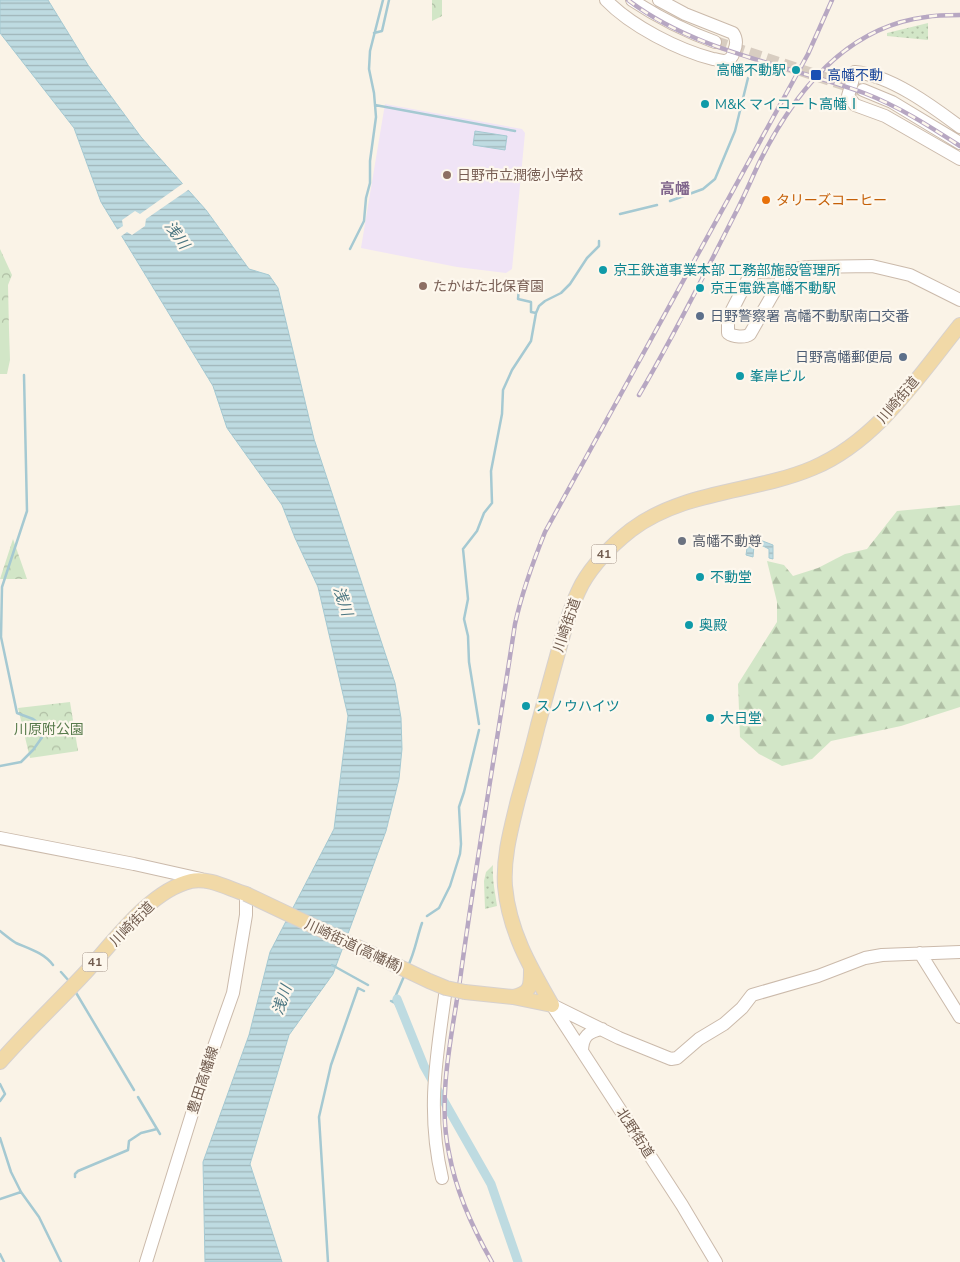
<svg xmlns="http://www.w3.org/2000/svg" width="960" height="1262" font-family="'Nunito Sans','Noto Sans JP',sans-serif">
<defs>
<pattern id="grass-dots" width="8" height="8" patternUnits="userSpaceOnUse" patternTransform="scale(1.25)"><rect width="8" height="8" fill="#d2e6c7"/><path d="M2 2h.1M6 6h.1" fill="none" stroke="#afbea4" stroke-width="1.8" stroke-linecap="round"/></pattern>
<pattern id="forest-firs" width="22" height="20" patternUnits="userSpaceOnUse" patternTransform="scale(1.25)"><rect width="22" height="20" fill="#d2e6c7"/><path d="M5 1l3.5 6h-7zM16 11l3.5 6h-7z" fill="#afbea4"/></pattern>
<pattern id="park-crowns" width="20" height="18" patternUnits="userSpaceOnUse" patternTransform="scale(1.25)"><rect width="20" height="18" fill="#d2e6c7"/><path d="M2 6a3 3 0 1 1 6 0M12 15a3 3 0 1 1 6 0" fill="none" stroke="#afbea4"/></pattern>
<pattern id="water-rules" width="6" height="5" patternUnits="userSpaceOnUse" patternTransform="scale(1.25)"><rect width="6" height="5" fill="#bedbe1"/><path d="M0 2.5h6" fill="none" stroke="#9fb5b9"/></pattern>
</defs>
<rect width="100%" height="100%" fill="#faf3e7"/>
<path fill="#f0e4f6" d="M 385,104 L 522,129 L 525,133 L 512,269 L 506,273 L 457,267 L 361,248 Z"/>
<path fill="url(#grass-dots)" d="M 928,23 L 928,40 L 887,36 L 887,33 Z
M 493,865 C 492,879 495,892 497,906 L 485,909 L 484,881 L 486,872 Z"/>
<path fill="url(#forest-firs)" d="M 960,505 L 960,707 L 901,726 L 831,741 L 812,759 L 782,766 L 759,754 L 740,737 L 738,684 L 777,622 L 777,602 L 767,561 L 784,565 L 793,576 L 818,568 L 845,554 L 867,549 L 897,511 Z"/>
<path fill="url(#park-crowns)" d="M 432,0 L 442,0 L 442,16 L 432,21 Z
M 0,249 L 12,275 L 8,285 L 9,330 L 0,330 Z
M 13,539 L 27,579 L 0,579 Z
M 70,702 L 78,751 L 30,758 L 18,708 Z"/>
<path fill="#d2e6c7" d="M 0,330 L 9,330 L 10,360 L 7,374 L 0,374 Z"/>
<path fill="url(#water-rules)" stroke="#a5c9d2" d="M 0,0 L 48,0 L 88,65 L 141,137 L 206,210 L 249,269 L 269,275 L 278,288 L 314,439 L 395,683 L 401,718 L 402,749 L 399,779 L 386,831 L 333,974 L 289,1035 L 250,1164 L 282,1262 L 205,1262 L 203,1162 L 249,1035 L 270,952 L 334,829 L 348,716 L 318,587 L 295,538 L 282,505 L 227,428 L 213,386 L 101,202 L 74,128 L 0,33 Z
M 475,131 L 507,136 L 505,150 L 473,145 Z
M 760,540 L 773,545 L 773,559 L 769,558 L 769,549 L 759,544 L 754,545 L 753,557 L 746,555 L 748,541 Z"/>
<path fill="#faf3e7" d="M 185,182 L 191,188 L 146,219 L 145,226 L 132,235 L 127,232 L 120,237 L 115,231 L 123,226 L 122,220 L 135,211 L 140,214 Z"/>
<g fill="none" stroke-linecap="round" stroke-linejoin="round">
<path stroke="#a5c9d2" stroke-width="2.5" d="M 374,33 L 382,31 L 389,0
M 375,105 L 515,131
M 670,201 L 703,189 L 715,179 L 735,131 L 748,78
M 620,214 L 657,205
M 350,249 L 364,221 L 366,198 L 370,183 L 370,161 L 376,117 L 374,93 L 369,69 L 370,51 L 383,0
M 519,287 L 518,299 L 531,302 L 531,312 L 536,313
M 479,724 L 469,662 L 468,636 L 464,619 L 468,599 L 463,549 L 477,531 L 484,513 L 492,503 L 491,471 L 502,414 L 503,390 L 512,370 L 531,341 L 536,313 L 539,306 L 545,301 L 561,293 L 570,284 L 587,258 L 599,246 L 599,241
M 0,766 L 21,762 L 33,750 L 43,736 L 41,725 L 33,719 L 17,713 L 1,637 L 2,587 L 27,511 L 24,375
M 427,916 L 439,908 L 450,886 L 460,854 L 461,844 L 459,807 L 464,792 L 479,730
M 0,931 C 5,935 11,940 16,943 C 30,949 44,953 53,965
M 332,965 L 368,985
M 408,966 C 415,952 417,937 422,923
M 61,972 L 69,981
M 75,991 L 134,1090
M 391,1001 L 395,1003 L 409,1029
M 393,1002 L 405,974
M 0,1084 L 5,1094 L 0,1101
M 138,1097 L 160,1134
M 0,1138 L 11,1172 L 21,1192 L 39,1217 L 61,1262
M 75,1177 L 75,1174 L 78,1171 L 128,1150 L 129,1141 L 141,1133 L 157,1129
M 0,1199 L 21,1192
M 0,1254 L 4,1262
M 328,1262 L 319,1117 L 331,1065 L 358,988 L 364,991"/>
<path stroke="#bedbe1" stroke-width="9" d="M 397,999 L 424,1066 L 491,1184 L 518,1262"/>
<path stroke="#d8cdc1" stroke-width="12" stroke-dasharray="12 6" stroke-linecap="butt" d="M 715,42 L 861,90"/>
<g stroke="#cbbaab" stroke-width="14">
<path id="secondary" d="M 606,0 C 631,26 678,50 713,59 C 716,59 721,61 724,61 C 730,61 733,56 734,51 C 737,44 737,39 733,33 L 685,14 L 659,0
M 632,0 C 659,18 685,31 715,42
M 863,90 L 892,102 L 960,143
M 960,127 C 932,106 890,75 855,72 L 848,96 L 855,105 L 885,116 L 960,159
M 786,271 L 750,334 C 745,338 733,337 728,333 L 728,318 L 749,277 L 757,272 L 786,271 L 807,267 L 872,266 L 910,275 L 960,300
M 0,838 L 134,864 L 201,879
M 920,953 L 960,1017
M 552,1005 L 619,1038 L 671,1059 L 677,1058 L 699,1039 L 724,1024 L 742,1008 L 752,995 L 818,976 L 865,958 L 882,955 L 960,952
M 552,1005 L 682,1205 L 716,1262
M 582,1050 C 583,1036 588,1032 602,1029
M 442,1178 C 426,1110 437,1055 446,988
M 146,1262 L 204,1075 L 233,993 L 246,915 L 246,894"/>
</g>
<g stroke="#d7d1ce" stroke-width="16">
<path id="primary" d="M 465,992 L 513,997 L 552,1005
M 513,997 C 532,993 531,985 531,968
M 552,1005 C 530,967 509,931 505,886 C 503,857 511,829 518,800 C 525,775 532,750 538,725 C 545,699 552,674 559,649 C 565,627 571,605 582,584 C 594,563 612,545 631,530 C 684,490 754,493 813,468 C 877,441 918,377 960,325
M 0,1062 C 27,1031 57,1003 85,973 C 113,943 149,891 191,881 C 209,877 229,889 246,894"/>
</g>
<use href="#secondary" stroke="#fff" stroke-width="12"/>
<use href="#primary" stroke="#f1d9a7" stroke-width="14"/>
<g stroke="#b7a7c2" stroke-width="4.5">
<path id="rail" d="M 628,0 C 696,52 785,64 864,93 C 898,106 929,126 960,146
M 639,395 C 674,336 704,275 735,214 C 744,197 751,180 759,163 C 793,94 845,27 926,17 C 937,15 949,15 960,15
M 492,1262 C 473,1229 456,1191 449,1153 C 437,1099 452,1034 460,980 C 476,861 497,743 515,624 C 522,592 533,562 545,532 L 808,54 L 832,0"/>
</g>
<use href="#rail" stroke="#fdf7ed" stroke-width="2.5" stroke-dasharray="8" stroke-linecap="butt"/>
<g stroke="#d7d1ce" stroke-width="16" stroke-linecap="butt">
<path id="primary-bridge" d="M 246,894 L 429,981 L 446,988 L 465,992"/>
</g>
<use href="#primary-bridge" stroke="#f1d9a7" stroke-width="14"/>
</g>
<g fill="#0f9aa8" stroke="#fdf7ed" stroke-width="2">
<circle cx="796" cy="70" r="5"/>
<circle cx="705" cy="104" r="5"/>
<circle cx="603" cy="270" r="5"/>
<circle cx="700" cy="288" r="5"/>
<circle cx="740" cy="376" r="5"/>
<circle cx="700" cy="577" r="5"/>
<circle cx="689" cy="625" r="5"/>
<circle cx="526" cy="706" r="5"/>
<circle cx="710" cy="718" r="5"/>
</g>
<rect fill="#1a4fb4" stroke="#fdf7ed" stroke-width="2" x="810" y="69" width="12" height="12" rx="2.5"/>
<g fill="#8d6e63" stroke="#fdf7ed" stroke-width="2">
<circle cx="447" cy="175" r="5"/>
<circle cx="423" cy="286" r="5"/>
</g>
<circle fill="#e8710a" stroke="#fdf7ed" stroke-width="2" cx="766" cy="200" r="5"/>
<g fill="#5c6f8a" stroke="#fdf7ed" stroke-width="2">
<circle cx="700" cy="316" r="5"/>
<circle cx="903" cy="357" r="5"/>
</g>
<circle fill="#6b7280" stroke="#fdf7ed" stroke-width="2" cx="682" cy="541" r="5"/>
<g text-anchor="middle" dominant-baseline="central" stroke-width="4.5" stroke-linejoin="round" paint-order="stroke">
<g fill="#fdf7ed" stroke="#9b8a7e" stroke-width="1">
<rect x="591.5" y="544.5" width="25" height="19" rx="4"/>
<rect x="82.5" y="952.5" width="25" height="19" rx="4"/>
</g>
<g font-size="12" font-weight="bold" fill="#715c4f">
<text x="604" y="554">41</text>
<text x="95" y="962">41</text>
</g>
<g font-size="14" fill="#0d838f" stroke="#fdf7ed" text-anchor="start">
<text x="786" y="70" text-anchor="end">高幡不動駅</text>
<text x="715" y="104">M&amp;K マイコート高幡Ⅰ</text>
<text x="613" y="270">京王鉄道事業本部 工務部施設管理所</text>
<text x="710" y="288">京王電鉄高幡不動駅</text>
<text x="750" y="376">峯岸ビル</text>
<text x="710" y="577">不動堂</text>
<text x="699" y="625">奥殿</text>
<text x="536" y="706">スノウハイツ</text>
<text x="720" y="718">大日堂</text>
</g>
<g font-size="14" fill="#164399" stroke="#fdf7ed" text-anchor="start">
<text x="827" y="75">高幡不動</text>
</g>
<g font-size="14" fill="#785e54" stroke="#fdf7ed" text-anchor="start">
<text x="457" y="175">日野市立潤徳小学校</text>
<text x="433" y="286">たかはた北保育園</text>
</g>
<g font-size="14" fill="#c56008" stroke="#fdf7ed" text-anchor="start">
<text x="776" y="200">タリーズコーヒー</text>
</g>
<g font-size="14" fill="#4e5e75" stroke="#fdf7ed" text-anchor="start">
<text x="710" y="316">日野警察署 高幡不動駅南口交番</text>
<text x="893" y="357" text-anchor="end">日野高幡郵便局</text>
</g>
<g font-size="14" fill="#715c4f" stroke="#fdf7ed">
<text transform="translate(898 400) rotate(-50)">川崎街道</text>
<text transform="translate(567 625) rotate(-71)">川崎街道</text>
<text transform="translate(132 924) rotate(-45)">川崎街道</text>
<text transform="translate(354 946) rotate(25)">川崎街道(高幡橋)</text>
<text transform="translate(203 1080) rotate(-72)">豊田高幡線</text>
<text transform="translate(635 1133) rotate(57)">北野街道</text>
</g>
<g font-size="14" fill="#5b616d" stroke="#fdf7ed" text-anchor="start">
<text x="692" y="541">高幡不動尊</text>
</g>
<g font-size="14" fill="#577a4b" stroke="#fdf7ed">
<text x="49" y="729">川原附公園</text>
</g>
<g font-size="15" font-weight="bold" fill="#81668c" stroke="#fdf7ed">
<text x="675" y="189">高幡</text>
</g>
<g font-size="15" font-style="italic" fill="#4b7681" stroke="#fdf7ed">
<text transform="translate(177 235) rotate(55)">浅川</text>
<text transform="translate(343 601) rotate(72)">浅川</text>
<text transform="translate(282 1000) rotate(-72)">浅川</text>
</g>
</g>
</svg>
